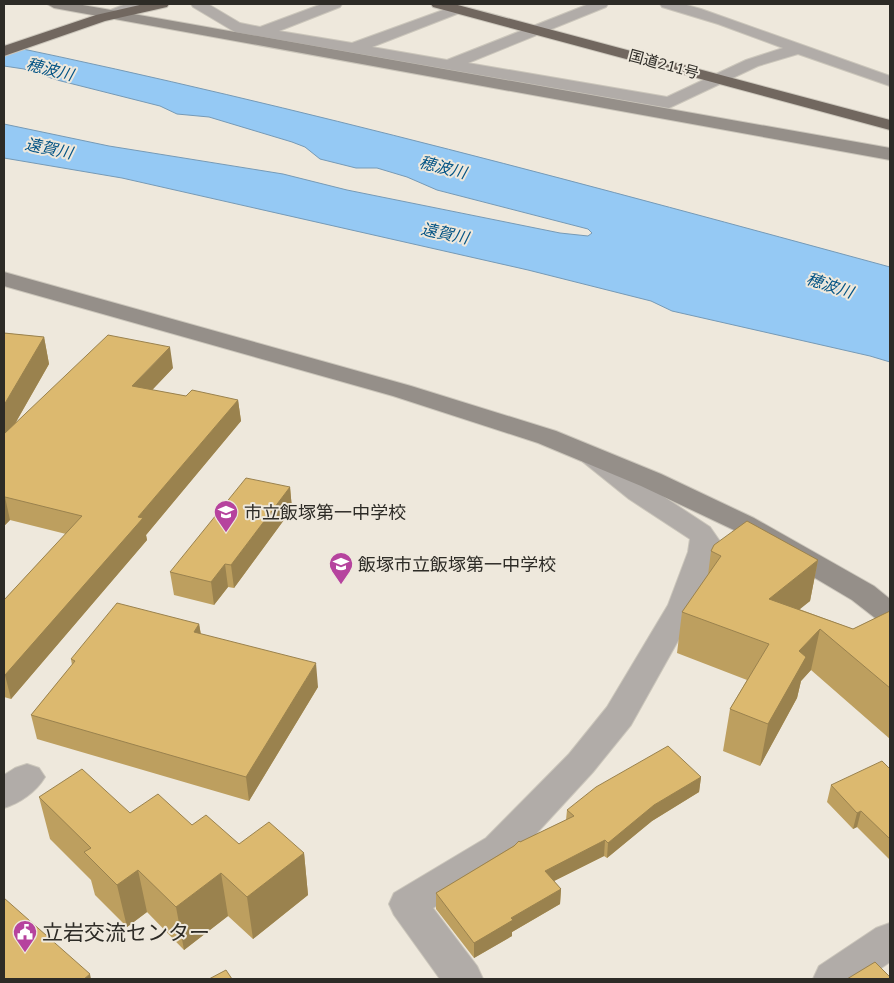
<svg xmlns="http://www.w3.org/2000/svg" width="894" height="983" font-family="Mulish,'Noto Sans JP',sans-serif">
<rect width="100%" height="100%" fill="#eee8dc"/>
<path fill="#95c9f4" stroke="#769ab6" d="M 4,45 C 302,107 596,187 890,267 L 890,362 L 870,356 L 672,311 L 651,301 L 528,270 L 122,178 L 4,158 L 4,124 L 109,146 L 283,174 L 347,190 L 560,233 L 588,236 L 592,233 L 588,229 L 437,190 L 407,177 L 377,168 L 356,168 L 320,159 L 305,147 L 292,142 L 209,117 L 177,114 L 160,106 L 57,80 L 24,69 L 4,66 Z"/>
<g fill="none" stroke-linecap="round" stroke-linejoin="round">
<g stroke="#cbc6bb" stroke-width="2">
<path id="street" d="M 126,4 L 145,4 L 143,7 L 113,18 L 106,14 L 108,11 Z
M 191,4 L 208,4 L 240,23 L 260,27 L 322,4 L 342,4 L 340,7 L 279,31 L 352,43 L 457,5 L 464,9 L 462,12 L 372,47 L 447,60 L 589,4 L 608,4 L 606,7 L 468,63 L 667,97 L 746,60 L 783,48 L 718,24 L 662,7 L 660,4 L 683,4 L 701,9 L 890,76 L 890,86 L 798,54 L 758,66 L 669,108 L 235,32 L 193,7 Z
M 592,448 L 601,450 L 649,487 L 710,527 L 719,540 L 718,552 L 698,605 L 631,725 L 593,772 L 512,860 L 433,908 L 477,966 L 483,979 L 440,979 L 394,915 L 389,904 L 394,893 L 486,838 L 569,754 L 607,707 L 668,605 L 688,552 L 690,539 L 629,499 L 583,462 L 579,456 L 583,450 Z
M 27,764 L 39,768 L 45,777 C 36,792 20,803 4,808 L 4,775 L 15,768 Z
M 890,923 L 890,962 L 865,979 L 813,979 L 819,966 L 876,928 Z"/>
</g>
<g stroke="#cbc6bb" stroke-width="2">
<path id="secondary" d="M 47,4 L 77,4 L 890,148 L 890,160 L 54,8 Z
M 4,272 L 411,386 L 556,431 L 661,474 L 754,518 L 874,586 L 890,599 L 890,624 L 879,621 L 852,600 L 734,530 L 641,486 L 538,443 L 393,396 L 4,286 Z"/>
</g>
<g stroke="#cbc6bb" stroke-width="2">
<path id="highway" d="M 144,4 L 169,4 L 167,7 L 105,21 L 4,56 L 4,46 L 96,15 Z
M 431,4 L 454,4 L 890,120 L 890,130 L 433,7 Z"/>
</g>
<use href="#street" fill="#b1aca8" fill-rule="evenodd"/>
<use href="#secondary" fill="#958f89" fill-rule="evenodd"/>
<use href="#highway" fill="#71675f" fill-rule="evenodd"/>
</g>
<path fill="#bd9f5f" d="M 4,333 L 44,337 L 49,364 L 16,422 L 173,368 L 152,390 L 186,396 L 238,400 L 241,421 L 146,535 L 147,540 L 11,699 L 4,697 L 4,600 L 66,534 L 10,520 L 4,526 Z
M 290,487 L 292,509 L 234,588 L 228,587 L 214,605 L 174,595 L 170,572 Z
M 711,551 L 818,560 L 810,601 L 799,609 L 853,629 L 890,611 L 890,739 L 811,670 L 801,681 L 797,698 L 760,766 L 723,751 L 730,709 L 747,680 L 677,653 L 682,612 L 708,575 Z
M 199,624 L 201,634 L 318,687 L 249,801 L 37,739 L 31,715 L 72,665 L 71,659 Z
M 890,769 L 890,860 L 857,827 L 853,829 L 827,802 L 831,785 Z
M 701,777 L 699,792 L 652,821 L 607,858 L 604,856 L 554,881 L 561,889 L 560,904 L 512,932 L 512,936 L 474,958 L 436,909 L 436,893 L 520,842 L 566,820 L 567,810 Z
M 39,797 L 192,825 L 239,844 L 304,853 L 308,895 L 253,939 L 228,916 L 184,950 L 147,912 L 127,927 L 95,895 L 91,880 L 50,839 Z"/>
<path fill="#9a824e" d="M 44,337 L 49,364 L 4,443 L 4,405 Z
M 170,347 L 173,368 L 136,407 L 132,386 Z
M 238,400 L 241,421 L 146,535 L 147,540 L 11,699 L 5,675 L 138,517 Z
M 290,487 L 292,509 L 234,588 L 231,565 Z
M 5,497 L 10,520 L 4,526 L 4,498 Z
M 818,560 L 810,601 L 762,640 L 769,599 Z
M 225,564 L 228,587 L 214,605 L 211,582 Z
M 199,624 L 203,648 L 194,632 Z
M 820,629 L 811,670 L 801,681 L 797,698 L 760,766 L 768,724 L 799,651 Z
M 316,663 L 318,687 L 249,801 L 246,777 Z
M 701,777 L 699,792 L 652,821 L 607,858 L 608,843 L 654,805 Z
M 861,811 L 857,827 L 853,829 L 857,813 Z
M 605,840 L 604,856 L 544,886 L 545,871 Z
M 304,853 L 308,895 L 253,939 L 247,897 Z
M 138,870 L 147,912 L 127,927 L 117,885 Z
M 221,873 L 228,916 L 184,950 L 176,907 Z
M 561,889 L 560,904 L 512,932 L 512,936 L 474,958 L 474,943 L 511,918 Z
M 90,974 L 91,979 L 84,979 Z"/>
<path fill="#dcb96f" stroke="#9a824e" d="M 4,333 L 44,337 L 4,405 Z
M 108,335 L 170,347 L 132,386 L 186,396 L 192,390 L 238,400 L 138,517 L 143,518 L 5,675 L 4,675 L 4,600 L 82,516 L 5,497 L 4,498 L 4,434 Z
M 246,478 L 290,487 L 231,565 L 225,564 L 211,582 L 170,572 Z
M 747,521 L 818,560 L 769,599 L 853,629 L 890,611 L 890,688 L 820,629 L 799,651 L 806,657 L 768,724 L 730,709 L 769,644 L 682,612 L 721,556 L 711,551 L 714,545 Z
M 117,603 L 199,624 L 194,632 L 316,663 L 246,777 L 31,715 L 75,661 L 71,659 Z
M 668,746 L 701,777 L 654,805 L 608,843 L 605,840 L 545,871 L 561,889 L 511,918 L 513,920 L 474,943 L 436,893 L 514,846 L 519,841 L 520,842 L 574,816 L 567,810 L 596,787 Z
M 882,761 L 890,769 L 890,839 L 861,811 L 857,813 L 831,785 Z
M 82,769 L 130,813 L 158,794 L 192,825 L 206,815 L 239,844 L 269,822 L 304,853 L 247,897 L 221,873 L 176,907 L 138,870 L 117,885 L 84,852 L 91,848 L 39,797 Z
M 4,898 L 90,974 L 84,979 L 4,979 Z
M 875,962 L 890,977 L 890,979 L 847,979 Z
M 226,970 L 232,979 L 209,979 Z"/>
<defs>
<g id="school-pin" transform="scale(1.25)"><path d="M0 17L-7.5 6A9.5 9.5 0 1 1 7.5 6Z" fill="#b6439e" stroke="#eee8dc"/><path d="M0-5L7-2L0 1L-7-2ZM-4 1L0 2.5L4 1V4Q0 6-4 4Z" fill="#fff"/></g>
<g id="civic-pin" transform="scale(1.25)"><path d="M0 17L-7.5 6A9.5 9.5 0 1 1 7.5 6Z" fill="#b6439e" stroke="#eee8dc"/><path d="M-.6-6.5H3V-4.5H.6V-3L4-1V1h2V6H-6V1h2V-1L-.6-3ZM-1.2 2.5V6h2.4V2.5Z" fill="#fff"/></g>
</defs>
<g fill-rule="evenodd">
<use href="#school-pin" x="226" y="512"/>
<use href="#school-pin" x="341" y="564"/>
<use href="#civic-pin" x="25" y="932"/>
</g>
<g text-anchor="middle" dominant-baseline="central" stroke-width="4" stroke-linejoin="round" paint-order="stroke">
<g font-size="15" fill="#2d2b26" stroke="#eee8dc">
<text transform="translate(664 64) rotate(15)">国道211号</text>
</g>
<g font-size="16" font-style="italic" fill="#045485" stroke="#eee8dc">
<text transform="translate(50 69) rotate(14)">穂波川</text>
<text transform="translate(49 148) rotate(12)">遠賀川</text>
<text transform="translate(443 167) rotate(14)">穂波川</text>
<text transform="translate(445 233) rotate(12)">遠賀川</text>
<text transform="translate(830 285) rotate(18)">穂波川</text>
</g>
<g font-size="18" fill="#2d2b26" stroke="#eee8dc" text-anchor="start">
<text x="244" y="512">市立飯塚第一中学校</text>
<text x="358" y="564">飯塚市立飯塚第一中学校</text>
</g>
<g font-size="21" fill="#2d2b26" stroke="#eee8dc" text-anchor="start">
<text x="42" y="932">立岩交流センター</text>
</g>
</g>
<rect width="894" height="983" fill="none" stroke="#2d2b26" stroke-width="10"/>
</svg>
